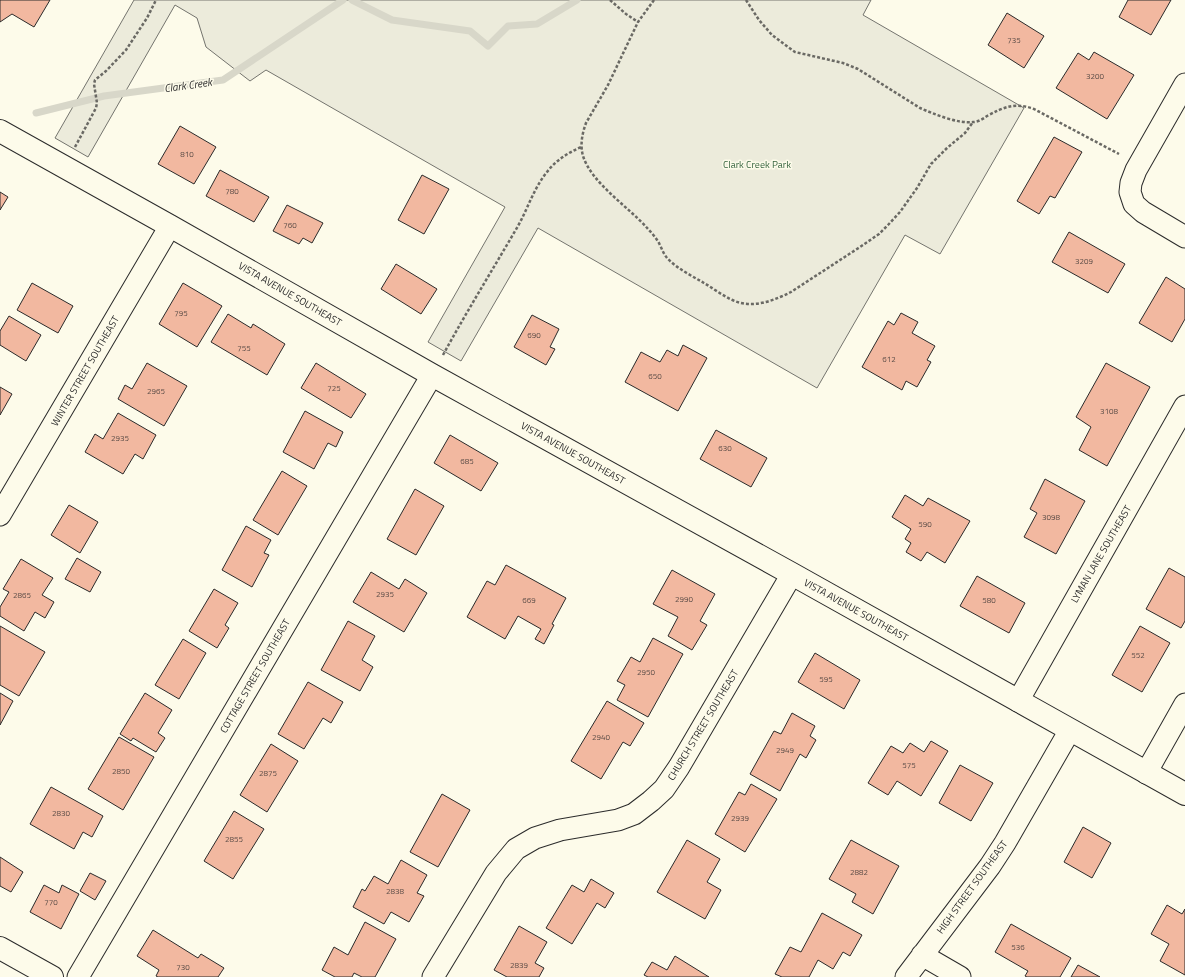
<svg xmlns="http://www.w3.org/2000/svg" width="1185" height="977" font-family="'Titillium Web',sans-serif">
<rect width="100%" height="100%" fill="#fdfbea"/>
<path fill="#ecebdb" stroke="#74746e" d="M 134,0 L 871,0 L 863,15 L 1024,108 L 940,254 L 905,235 L 817,388 L 538,228 L 461,361 L 428,342 L 505,207 L 266,70 L 250,81 L 206,47 L 197,18 L 175,5 L 88,157 L 55,138 Z"/>
<g fill="none" stroke-linecap="round" stroke-linejoin="round">
<path stroke="#d8d7c9" stroke-width="7" d="M 352,0 L 392,20 L 470,31 L 488,46 L 508,26 L 537,24 L 577,0
M 36,113 L 104,96 L 223,80 L 343,0"/>
</g>
<path fill="#f2b8a0" stroke="#2b2b2b" d="M 0,0 L 50,0 L 34,27 L 12,14 L 0,22 Z
M 1128,0 L 1171,0 L 1151,35 L 1119,17 Z
M 1007,13 L 1044,36 L 1024,68 L 988,45 Z
M 1094,52 L 1134,75 L 1107,119 L 1056,88 L 1078,53 L 1089,60 Z
M 180,126 L 216,147 L 194,184 L 158,164 Z
M 1054,137 L 1082,152 L 1055,198 L 1050,196 L 1039,214 L 1017,201 Z
M 220,170 L 269,197 L 254,222 L 206,196 Z
M 422,175 L 449,189 L 424,234 L 398,220 Z
M 0,192 L 8,197 L 0,210 Z
M 287,205 L 323,223 L 312,243 L 303,238 L 299,244 L 273,231 Z
M 1069,232 L 1125,264 L 1108,293 L 1052,262 Z
M 396,264 L 437,289 L 421,314 L 381,289 Z
M 1166,277 L 1185,289 L 1185,319 L 1172,342 L 1139,323 Z
M 32,283 L 73,306 L 58,333 L 17,310 Z
M 183,283 L 222,306 L 197,347 L 159,324 Z
M 901,313 L 918,322 L 912,333 L 935,346 L 927,360 L 931,362 L 917,387 L 906,381 L 902,390 L 862,367 L 888,321 L 894,325 Z
M 228,314 L 251,328 L 253,324 L 285,344 L 267,375 L 211,342 Z
M 532,315 L 559,329 L 550,347 L 555,349 L 546,365 L 514,347 Z
M 9,316 L 41,335 L 26,361 L 0,345 L 0,331 Z
M 683,345 L 707,358 L 678,411 L 625,382 L 641,352 L 660,362 L 667,350 L 678,356 Z
M 147,363 L 187,386 L 164,426 L 118,399 L 125,385 L 132,389 Z
M 316,363 L 366,394 L 351,418 L 301,388 Z
M 1106,363 L 1150,387 L 1107,466 L 1079,450 L 1091,427 L 1076,417 Z
M 0,387 L 12,394 L 0,415 Z
M 305,411 L 343,432 L 336,447 L 328,443 L 314,469 L 283,452 Z
M 118,413 L 156,435 L 143,459 L 135,454 L 123,474 L 85,452 L 95,434 L 103,439 Z
M 716,430 L 767,458 L 751,487 L 700,459 Z
M 450,435 L 498,463 L 481,491 L 434,463 Z
M 282,471 L 307,486 L 278,535 L 253,520 Z
M 1045,479 L 1085,501 L 1056,554 L 1024,537 L 1037,513 L 1030,509 Z
M 415,489 L 444,506 L 416,555 L 387,539 Z
M 905,495 L 923,506 L 928,498 L 970,521 L 945,563 L 927,552 L 921,561 L 906,552 L 911,543 L 905,539 L 911,529 L 892,517 Z
M 69,505 L 98,522 L 80,553 L 51,535 Z
M 246,526 L 271,540 L 264,553 L 269,555 L 252,587 L 222,570 Z
M 77,558 L 101,572 L 90,592 L 65,579 Z
M 21,559 L 53,578 L 42,595 L 54,602 L 45,618 L 35,612 L 24,631 L 0,616 L 0,607 L 9,592 L 3,589 Z
M 506,565 L 566,598 L 552,624 L 554,625 L 544,644 L 535,639 L 541,629 L 518,616 L 505,639 L 467,617 L 487,581 L 495,585 Z
M 1169,568 L 1185,577 L 1185,621 L 1181,628 L 1146,609 Z
M 672,570 L 715,594 L 700,621 L 707,625 L 692,650 L 668,636 L 678,617 L 653,604 Z
M 371,572 L 399,589 L 405,579 L 427,593 L 404,632 L 353,602 Z
M 977,576 L 1025,603 L 1009,633 L 960,606 Z
M 214,589 L 238,603 L 225,625 L 229,628 L 217,648 L 189,631 Z
M 348,621 L 375,636 L 362,660 L 373,667 L 360,691 L 321,670 Z
M 0,626 L 45,652 L 19,696 L 0,685 Z
M 1140,626 L 1170,643 L 1142,692 L 1112,675 Z
M 653,638 L 683,654 L 648,717 L 617,700 L 625,685 L 617,681 L 631,657 L 640,662 Z
M 183,639 L 206,653 L 179,699 L 155,685 Z
M 815,653 L 860,680 L 844,709 L 798,682 Z
M 308,682 L 343,702 L 331,723 L 323,718 L 304,749 L 278,734 Z
M 0,693 L 13,701 L 0,725 Z
M 145,693 L 172,710 L 158,733 L 165,738 L 156,752 L 133,738 L 131,741 L 120,734 Z
M 607,701 L 644,723 L 630,746 L 623,742 L 601,779 L 571,761 Z
M 792,713 L 815,726 L 810,736 L 816,740 L 806,758 L 800,754 L 780,791 L 750,774 L 774,731 L 781,734 Z
M 119,737 L 154,757 L 123,810 L 88,789 Z
M 931,741 L 948,751 L 921,796 L 897,781 L 888,795 L 868,783 L 891,746 L 903,753 L 910,743 L 924,752 Z
M 271,744 L 298,761 L 267,812 L 240,795 Z
M 960,765 L 993,783 L 971,821 L 939,803 Z
M 751,784 L 777,799 L 745,852 L 715,834 L 739,792 L 745,795 Z
M 51,787 L 103,816 L 92,837 L 83,832 L 74,849 L 30,824 Z
M 442,794 L 470,810 L 438,867 L 410,852 Z
M 234,811 L 264,829 L 233,879 L 204,861 Z
M 1083,827 L 1111,843 L 1092,878 L 1064,862 Z
M 687,840 L 720,859 L 707,882 L 721,890 L 705,919 L 657,892 Z
M 851,840 L 899,866 L 873,914 L 852,902 L 856,894 L 829,879 Z
M 0,857 L 23,872 L 11,892 L 0,886 Z
M 401,860 L 427,875 L 417,893 L 424,896 L 409,922 L 391,912 L 384,924 L 353,907 L 362,889 L 365,891 L 374,876 L 388,884 Z
M 90,873 L 106,881 L 95,900 L 80,891 Z
M 591,879 L 614,893 L 605,908 L 597,903 L 572,944 L 546,928 L 572,885 L 584,892 Z
M 44,885 L 59,893 L 62,885 L 79,894 L 61,929 L 30,912 Z
M 1167,905 L 1182,914 L 1185,909 L 1185,975 L 1160,961 L 1169,944 L 1151,934 Z
M 822,913 L 862,935 L 850,956 L 843,952 L 833,969 L 818,960 L 809,977 L 782,977 L 775,974 L 790,947 L 801,952 Z
M 365,922 L 396,939 L 375,977 L 362,977 L 354,973 L 352,977 L 335,977 L 322,970 L 334,947 L 348,955 Z
M 1011,924 L 1071,958 L 1060,977 L 1027,977 L 1025,976 L 1028,971 L 995,952 Z
M 519,926 L 547,942 L 535,963 L 544,968 L 539,977 L 507,977 L 494,970 Z
M 153,930 L 198,958 L 201,954 L 224,968 L 218,977 L 158,977 L 156,976 L 159,970 L 137,956 Z
M 675,956 L 709,977 L 648,977 L 644,975 L 652,962 L 667,970 Z
M 1078,965 L 1100,977 L 1071,977 Z"/>
<g fill="none" stroke-linecap="round" stroke-linejoin="round">
<g stroke="#2b2b2b" stroke-width="23">
<path id="street" d="M 1185,84 L 1136,170 L 1131,183 L 1130,192 L 1134,204 L 1143,212 L 1185,237
M 0,515 L 170,226
M 1018,701 L 1185,406
M 1146,773 L 1185,704
M 922,955 L 960,977
M 78,977 L 432,375
M 433,977 L 496,873 L 516,849 L 535,838 L 560,830 L 618,820 L 634,814 L 651,801 L 664,789 L 679,767 L 792,574
M 906,977 L 990,866 L 1005,843 L 1070,730"/>
</g>
<g stroke="#2b2b2b" stroke-width="24">
<path id="secondary" d="M 0,131 L 170,226 L 432,375 L 792,574 L 1185,794
M 0,948 L 52,977"/>
</g>
<path stroke="#6a6964" stroke-width="2.5" stroke-dasharray="3 2" stroke-linecap="butt" d="M 610,0 L 626,14 L 638,22
M 654,0 L 638,22 L 608,85 L 586,123 C 582,134 580,145 583,156 C 592,184 629,207 648,229 C 652,233 656,238 659,243 C 662,249 664,255 668,259 C 678,269 692,276 704,283 C 716,290 728,300 741,303 C 758,307 777,299 791,292 L 860,247 L 879,234 L 888,225 L 900,212 L 917,188 L 931,164 L 947,148 L 965,133 L 973,122
M 746,0 L 759,20 L 772,35 L 788,47 L 795,52 L 843,63 L 858,69 L 920,108 C 934,114 958,124 973,122 C 978,122 983,119 987,116 C 1004,107 1015,102 1034,109 L 1119,154
M 75,147 L 96,108 L 97,103 L 94,84 L 95,80 L 106,71 L 126,50 L 147,18 L 156,0
M 443,355 C 467,311 493,269 518,226 C 528,208 534,188 547,172 C 556,160 568,153 581,147"/>
<use href="#street" stroke="#fdfbea" stroke-width="21"/>
<use href="#secondary" stroke="#fdfbea" stroke-width="22"/>
</g>
<g text-anchor="middle" dominant-baseline="central" stroke-width="3" stroke-linejoin="round" paint-order="stroke">
<g font-size="8" fill="#5d4e48">
<text x="1014" y="40">735</text>
<text x="1095" y="76">3200</text>
<text x="187" y="154">810</text>
<text x="232" y="191">780</text>
<text x="290" y="225">760</text>
<text x="1084" y="261">3209</text>
<text x="181" y="313">795</text>
<text x="534" y="335">690</text>
<text x="244" y="348">755</text>
<text x="889" y="359">612</text>
<text x="655" y="376">650</text>
<text x="334" y="388">725</text>
<text x="156" y="391">2965</text>
<text x="1109" y="411">3108</text>
<text x="120" y="438">2935</text>
<text x="725" y="448">630</text>
<text x="467" y="461">685</text>
<text x="1051" y="517">3098</text>
<text x="925" y="524">590</text>
<text x="385" y="594">2935</text>
<text x="22" y="595">2865</text>
<text x="684" y="599">2990</text>
<text x="529" y="600">669</text>
<text x="989" y="600">580</text>
<text x="1138" y="655">552</text>
<text x="646" y="672">2950</text>
<text x="826" y="679">595</text>
<text x="601" y="737">2940</text>
<text x="785" y="750">2949</text>
<text x="909" y="765">575</text>
<text x="121" y="771">2850</text>
<text x="268" y="773">2875</text>
<text x="61" y="813">2830</text>
<text x="740" y="818">2939</text>
<text x="234" y="839">2855</text>
<text x="859" y="872">2882</text>
<text x="395" y="891">2838</text>
<text x="51" y="902">770</text>
<text x="1018" y="947">536</text>
<text x="519" y="965">2839</text>
<text x="183" y="967">730</text>
</g>
<g font-size="10" fill="#34623c" stroke="#fdfbea">
<text x="757" y="164">Clark Creek Park</text>
</g>
<g font-size="10" fill="#2b2b2b" stroke="#fdfbea">
<text transform="translate(290 294) rotate(30)">VISTA AVENUE SOUTHEAST</text>
<text transform="translate(85 371) rotate(-60)">WINTER STREET SOUTHEAST</text>
<text transform="translate(573 453) rotate(29)">VISTA AVENUE SOUTHEAST</text>
<text transform="translate(1101 554) rotate(-60)">LYMAN LANE SOUTHEAST</text>
<text transform="translate(856 610) rotate(29)">VISTA AVENUE SOUTHEAST</text>
<text transform="translate(255 676) rotate(-60)">COTTAGE STREET SOUTHEAST</text>
<text transform="translate(703 725) rotate(-59)">CHURCH STREET SOUTHEAST</text>
<text transform="translate(972 887) rotate(-54)">HIGH STREET SOUTHEAST</text>
</g>
<g font-size="11" font-style="italic" fill="#2b2b2b" stroke="#fdfbea">
<text transform="translate(188 85) rotate(-8)">Clark Creek</text>
</g>
</g>
</svg>
